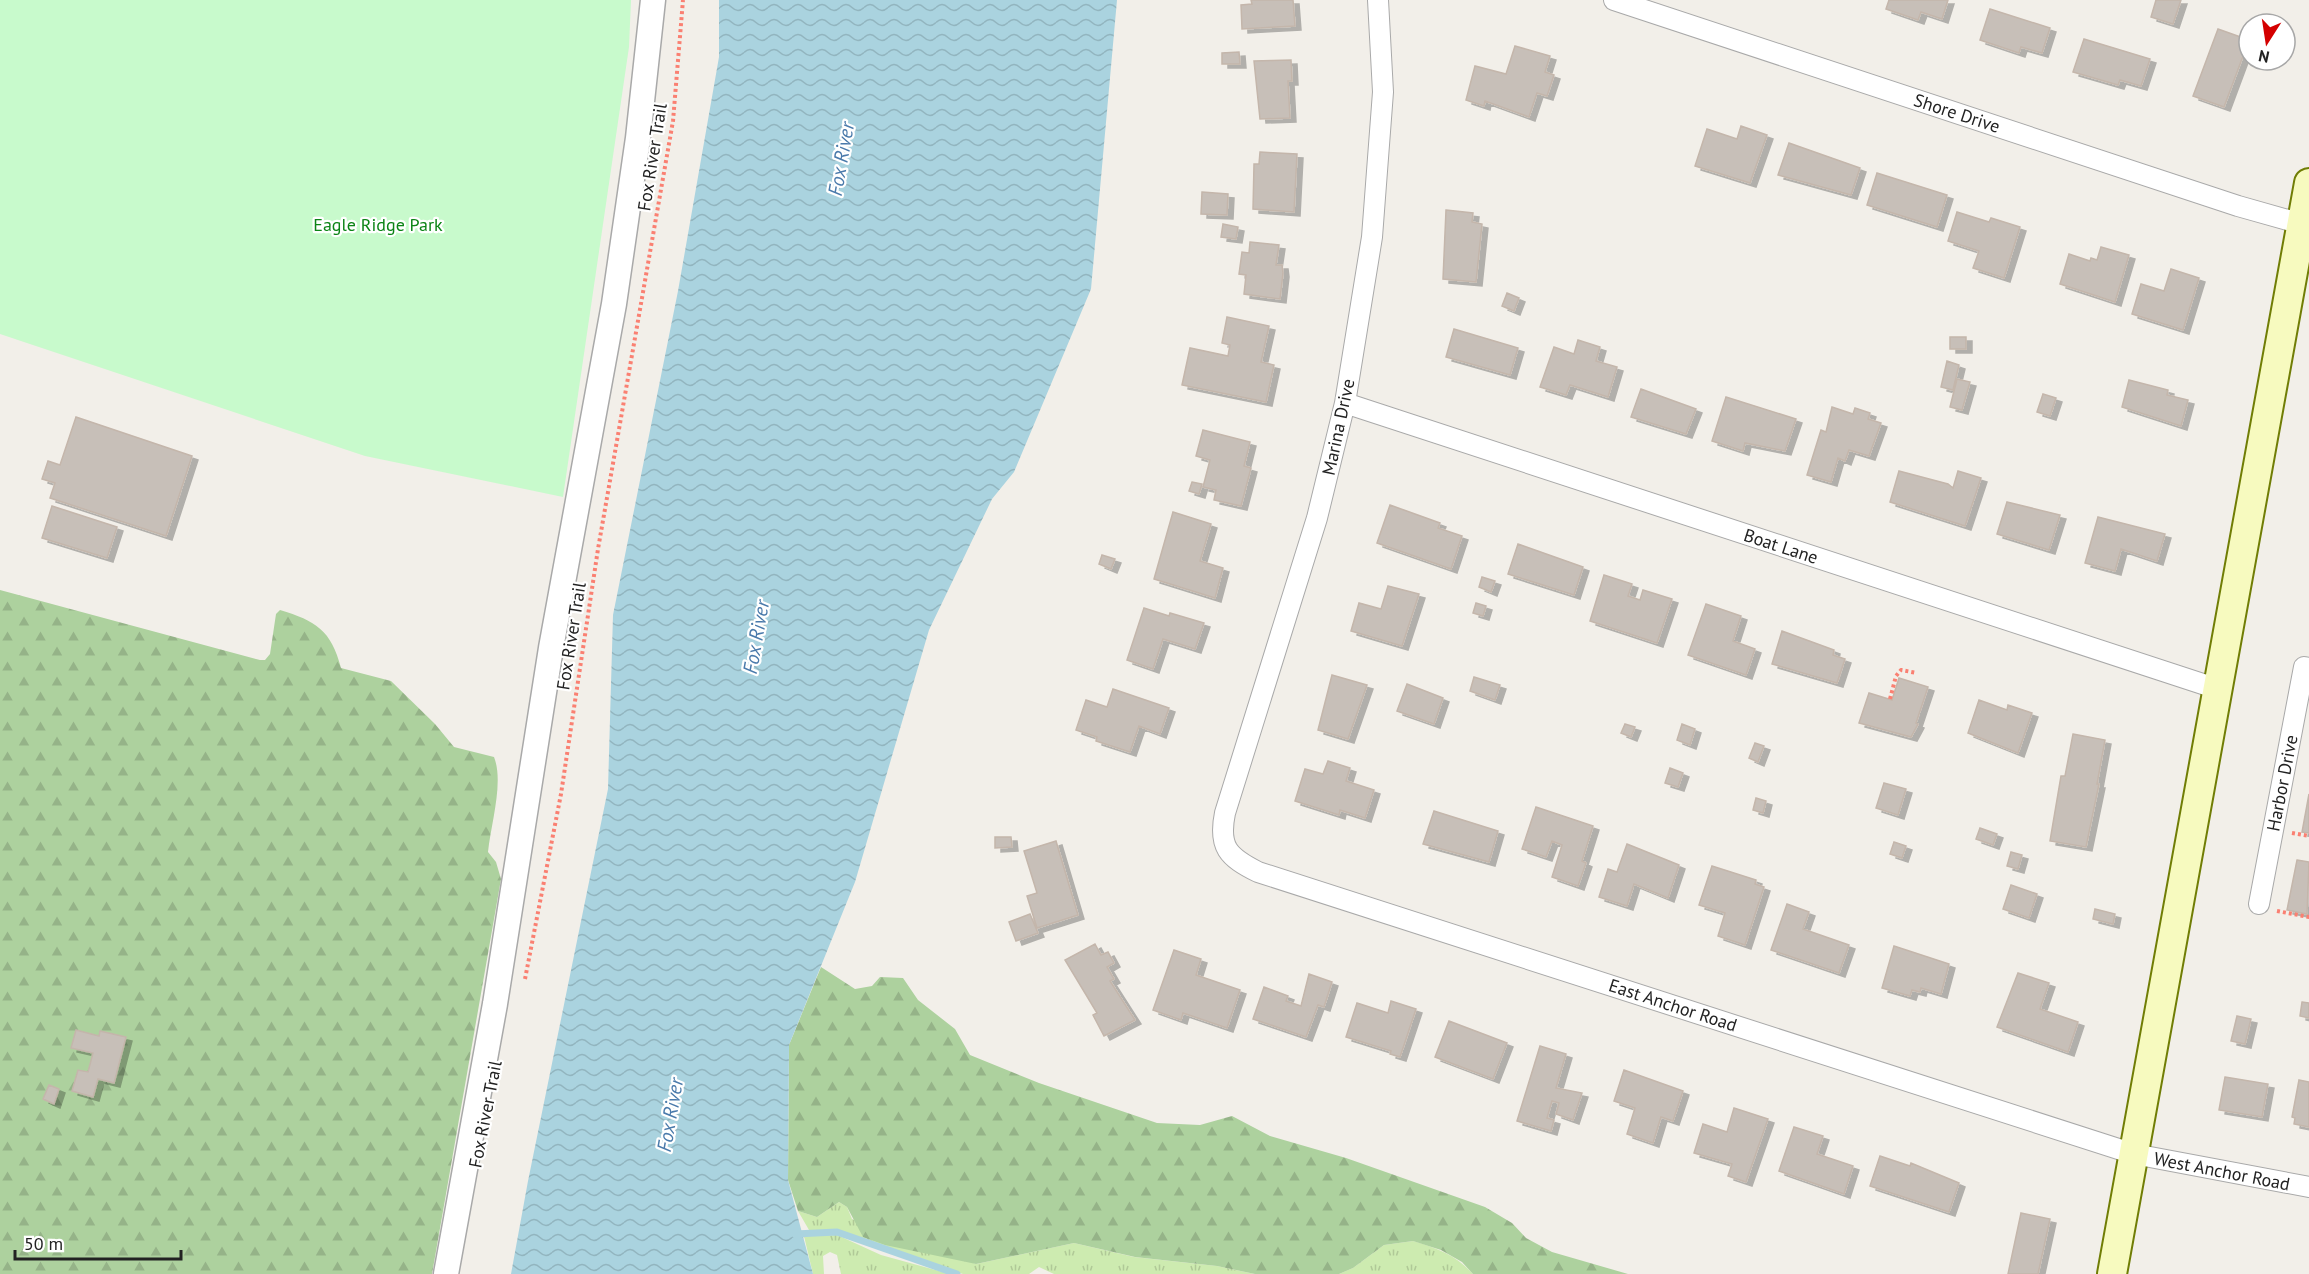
<svg xmlns="http://www.w3.org/2000/svg" width="2309" height="1274" font-family="'PT Sans',sans-serif">
<defs>
<pattern id="grass-tufts" width="24" height="20" patternUnits="userSpaceOnUse" patternTransform="scale(1.5)"><rect width="24" height="20" fill="#cdebb0"/><path d="M3 7l-1-3M5 7V3M7 7l1-3M15 17l-1-3M17 17v-4M19 17l1-3" fill="none" stroke="#b0c997"/></pattern>
<pattern id="forest-firs" width="22" height="20" patternUnits="userSpaceOnUse" patternTransform="scale(1.5)"><rect width="22" height="20" fill="#add19e"/><path d="M5 1l3.5 6h-7zM16 11l3.5 6h-7z" fill="#95b388"/></pattern>
<pattern id="water-waves" width="16" height="10" patternUnits="userSpaceOnUse" patternTransform="scale(1.5)"><rect width="16" height="10" fill="#aad3df"/><path d="M0 5q4-4 8 0t8 0" fill="none" stroke="#92b5bf"/></pattern>
<filter id="shadow"><feDropShadow dx="6" dy="4" stdDeviation="0" flood-color="#0004"/></filter>
</defs>
<rect width="100%" height="100%" fill="#f2efe9"/>
<path fill="url(#grass-tufts)" d="M 839,1202 L 847,1207 L 852,1219 L 976,1264 L 1074,1243 L 1134,1257 L 1217,1266 L 1255,1274 L 1054,1274 L 1039,1267 L 1029,1274 L 963,1274 L 893,1252 L 841,1231 L 809,1230 L 798,1211 L 817,1217 Z
M 835,1234 L 881,1255 L 950,1274 L 841,1274 L 837,1255 L 830,1252 L 823,1256 L 824,1274 L 813,1274 L 804,1236 Z
M 1413,1241 C 1437,1248 1456,1255 1473,1274 L 1339,1274 L 1353,1268 L 1384,1245 Z"/>
<path fill="url(#forest-firs)" d="M 0,590 L 260,660 L 265,660 L 270,654 L 276,614 L 280,610 C 316,621 331,630 341,668 L 391,681 L 435,724 L 454,747 L 494,757 C 504,782 491,823 488,852 L 496,862 L 501,879 L 432,1274 L 0,1274 Z
M 821,967 L 855,989 L 872,986 L 880,977 L 903,978 L 918,1000 L 955,1029 L 970,1055 L 1039,1083 L 1157,1123 L 1200,1125 L 1232,1116 L 1270,1136 L 1346,1158 L 1485,1207 L 1512,1223 L 1526,1238 L 1552,1252 L 1628,1274 L 1473,1274 L 1462,1262 L 1441,1250 L 1413,1241 L 1384,1245 L 1353,1268 L 1339,1274 L 1255,1274 L 1217,1266 L 1135,1257 L 1074,1243 L 976,1264 L 885,1245 L 863,1237 L 847,1207 L 839,1202 L 817,1217 L 798,1211 L 788,1180 L 789,1045 Z"/>
<path fill="#c8facc" d="M 0,0 L 631,0 L 629,47 L 563,497 L 365,456 L 0,334 Z"/>
<path fill="url(#water-waves)" d="M 719,0 L 1117,0 L 1091,289 L 1014,472 L 992,499 L 929,630 L 855,882 L 789,1045 L 788,1180 L 813,1274 L 511,1274 L 528,1181 L 608,789 L 613,615 L 678,291 L 719,57 Z"/>
<g fill="none" stroke-linecap="round" stroke-linejoin="round">
<path stroke="#aad3df" stroke-width="7" d="M 795,1234 L 837,1232 L 957,1274"/>
</g>
<path fill="#c7bfb8" stroke="#c4b6ab" stroke-width="1.5" filter="url(#shadow)" d="M 1251,0 L 1293,0 L 1295,26 L 1242,29 L 1241,5 L 1252,4 Z
M 1889,0 L 1948,0 L 1942,19 L 1921,12 L 1918,20 L 1886,9 Z
M 2156,0 L 2181,0 L 2173,24 L 2151,17 Z
M 1990,9 L 2050,28 L 2042,53 L 2021,47 L 2019,53 L 1980,40 Z
M 2218,29 L 2249,40 L 2224,107 L 2193,96 Z
M 2084,39 L 2150,59 L 2141,86 L 2120,80 L 2118,85 L 2073,72 Z
M 1515,46 L 1550,56 L 1545,72 L 1554,75 L 1547,96 L 1537,93 L 1529,117 L 1485,101 L 1484,106 L 1466,100 L 1475,66 L 1506,74 Z
M 1239,52 L 1240,64 L 1222,64 L 1222,53 Z
M 1291,60 L 1292,81 L 1288,81 L 1290,118 L 1260,119 L 1254,61 Z
M 1741,126 L 1767,135 L 1750,183 L 1695,166 L 1707,129 L 1737,139 Z
M 1789,143 L 1860,168 L 1851,195 L 1778,175 Z
M 1260,152 L 1297,154 L 1294,212 L 1253,209 L 1254,164 L 1259,164 Z
M 1877,173 L 1947,195 L 1937,227 L 1867,205 Z
M 1202,192 L 1228,194 L 1227,215 L 1201,214 Z
M 1446,210 L 1473,213 L 1472,222 L 1482,224 L 1476,282 L 1443,279 Z
M 1957,212 L 1989,222 L 1991,218 L 2020,227 L 2004,278 L 1973,268 L 1979,251 L 1948,241 Z
M 1223,224 L 1238,227 L 1236,239 L 1221,237 Z
M 1250,242 L 1279,245 L 1276,265 L 1282,265 L 1283,273 L 1280,299 L 1244,294 L 1246,275 L 1239,274 L 1242,252 L 1249,253 Z
M 2101,247 L 2129,255 L 2115,302 L 2060,284 L 2069,254 L 2090,261 L 2091,258 L 2097,260 Z
M 2171,269 L 2199,278 L 2183,330 L 2132,314 L 2141,284 L 2164,291 Z
M 1507,293 L 1519,298 L 1514,311 L 1502,306 Z
M 1227,317 L 1269,326 L 1261,362 L 1274,365 L 1266,402 L 1182,385 L 1190,348 L 1228,356 L 1230,345 L 1222,343 Z
M 1454,329 L 1518,348 L 1510,375 L 1446,357 Z
M 1950,337 L 1966,337 L 1966,349 L 1950,349 Z
M 1578,340 L 1600,347 L 1596,361 L 1617,367 L 1608,397 L 1570,385 L 1566,395 L 1540,387 L 1554,347 L 1574,354 Z
M 1947,361 L 1959,365 L 1953,390 L 1941,387 Z
M 1957,379 L 1970,382 L 1962,410 L 1950,407 Z
M 2129,380 L 2168,390 L 2167,395 L 2188,400 L 2181,426 L 2122,407 Z
M 1641,389 L 1696,409 L 1686,434 L 1631,417 Z
M 2043,394 L 2056,398 L 2050,416 L 2037,412 Z
M 1726,397 L 1796,419 L 1785,451 L 1745,443 L 1743,451 L 1712,441 Z
M 1832,407 L 1853,414 L 1855,408 L 1870,413 L 1868,419 L 1881,423 L 1869,456 L 1849,450 L 1845,461 L 1838,458 L 1831,482 L 1807,475 L 1821,430 L 1826,432 Z
M 76,417 L 192,456 L 166,536 L 50,498 L 55,483 L 42,479 L 48,461 L 60,465 Z
M 1203,430 L 1250,442 L 1244,466 L 1251,468 L 1241,506 L 1214,500 L 1216,490 L 1203,487 L 1210,460 L 1196,456 Z
M 1899,471 L 1948,484 L 1953,488 L 1958,471 L 1981,478 L 1965,526 L 1890,502 Z
M 1192,482 L 1202,484 L 1199,494 L 1189,491 Z
M 2007,502 L 2060,515 L 2049,550 L 1997,534 Z
M 1390,505 L 1440,523 L 1438,528 L 1462,536 L 1451,569 L 1377,543 Z
M 52,506 L 117,527 L 107,558 L 42,538 Z
M 1173,512 L 1211,524 L 1200,561 L 1223,568 L 1215,598 L 1154,579 Z
M 2098,517 L 2165,534 L 2157,561 L 2121,549 L 2115,571 L 2085,563 Z
M 1518,544 L 1583,567 L 1574,595 L 1508,574 Z
M 1102,555 L 1115,559 L 1111,569 L 1099,564 Z
M 1604,575 L 1632,584 L 1628,596 L 1640,600 L 1643,590 L 1672,599 L 1657,643 L 1590,621 Z
M 1482,577 L 1495,581 L 1491,592 L 1479,587 Z
M 1388,586 L 1419,594 L 1402,646 L 1351,631 L 1359,603 L 1381,609 Z
M 1476,603 L 1486,606 L 1483,616 L 1473,613 Z
M 1706,604 L 1741,616 L 1733,641 L 1755,649 L 1746,675 L 1688,655 Z
M 1144,608 L 1169,616 L 1170,613 L 1204,623 L 1195,649 L 1163,639 L 1153,669 L 1127,660 Z
M 1782,631 L 1834,650 L 1833,655 L 1845,659 L 1837,683 L 1772,664 Z
M 1332,675 L 1367,685 L 1348,739 L 1318,730 Z
M 1474,677 L 1500,685 L 1495,700 L 1470,691 Z
M 1899,678 L 1928,687 L 1916,723 L 1918,724 L 1911,737 L 1859,723 L 1869,693 L 1892,700 Z
M 1407,684 L 1443,698 L 1434,724 L 1397,711 Z
M 1113,689 L 1169,708 L 1160,734 L 1139,726 L 1130,752 L 1096,741 L 1097,737 L 1076,730 L 1086,700 L 1107,707 Z
M 1979,700 L 2007,710 L 2008,705 L 2032,713 L 2018,753 L 1968,733 Z
M 1625,724 L 1635,727 L 1631,737 L 1621,733 Z
M 1682,724 L 1695,729 L 1690,745 L 1677,740 Z
M 2073,734 L 2105,740 L 2097,784 L 2099,784 L 2086,847 L 2050,841 L 2061,776 L 2065,776 Z
M 1755,743 L 1764,746 L 1758,762 L 1749,758 Z
M 1328,761 L 1350,768 L 1346,781 L 1374,790 L 1365,818 L 1340,810 L 1339,815 L 1295,801 L 1305,769 L 1323,774 Z
M 1670,768 L 1683,773 L 1678,787 L 1665,783 Z
M 1884,783 L 1906,789 L 1898,815 L 1876,808 Z
M 2309,794 L 2309,833 L 2302,832 Z
M 1756,798 L 1766,801 L 1763,813 L 1753,810 Z
M 1536,807 L 1593,826 L 1582,861 L 1586,863 L 1578,886 L 1552,877 L 1562,845 L 1552,841 L 1546,857 L 1522,849 Z
M 1434,811 L 1498,831 L 1489,862 L 1423,844 Z
M 1980,828 L 1997,834 L 1993,845 L 1976,839 Z
M 995,837 L 1011,837 L 1012,847 L 995,848 Z
M 1056,841 L 1078,915 L 1037,928 L 1027,896 L 1037,893 L 1024,851 Z
M 1894,842 L 1906,846 L 1902,858 L 1890,854 Z
M 1627,844 L 1679,865 L 1668,898 L 1634,884 L 1627,906 L 1599,897 L 1608,869 L 1617,872 Z
M 2011,852 L 2022,855 L 2018,869 L 2007,866 Z
M 2297,860 L 2309,862 L 2307,914 L 2287,910 Z
M 1712,866 L 1756,880 L 1755,884 L 1764,887 L 1745,945 L 1718,936 L 1725,913 L 1699,905 Z
M 2011,885 L 2037,894 L 2029,918 L 2003,909 Z
M 1787,904 L 1809,912 L 1803,929 L 1849,945 L 1839,973 L 1771,950 Z
M 2095,909 L 2115,914 L 2113,924 L 2093,919 Z
M 1030,914 L 1038,933 L 1016,941 L 1009,922 Z
M 1095,944 L 1101,955 L 1108,952 L 1114,963 L 1107,967 L 1114,979 L 1110,981 L 1135,1020 L 1104,1036 L 1093,1015 L 1097,1013 L 1065,960 Z
M 1894,946 L 1949,964 L 1941,994 L 1921,988 L 1920,992 L 1912,990 L 1910,996 L 1882,988 Z
M 1174,950 L 1201,959 L 1196,975 L 1240,990 L 1227,1028 L 1183,1013 L 1181,1020 L 1153,1010 Z
M 2018,973 L 2049,983 L 2040,1009 L 2078,1022 L 2068,1052 L 1997,1027 Z
M 1309,974 L 1332,982 L 1324,1007 L 1318,1005 L 1306,1037 L 1253,1019 L 1264,987 L 1288,996 L 1286,1001 L 1301,1006 Z
M 1391,1001 L 1416,1009 L 1400,1057 L 1390,1054 L 1391,1051 L 1346,1037 L 1357,1003 L 1388,1013 Z
M 2302,1002 L 2309,1003 L 2309,1018 L 2300,1016 Z
M 2237,1016 L 2251,1019 L 2245,1044 L 2231,1041 Z
M 1449,1021 L 1507,1043 L 1493,1079 L 1435,1057 Z
M 76,1030 L 99,1036 L 100,1031 L 126,1037 L 114,1083 L 98,1079 L 93,1097 L 72,1091 L 78,1070 L 88,1072 L 93,1053 L 71,1048 Z
M 1540,1046 L 1566,1054 L 1556,1088 L 1582,1093 L 1573,1120 L 1556,1114 L 1559,1103 L 1552,1101 L 1547,1118 L 1554,1120 L 1551,1131 L 1517,1121 Z
M 1624,1070 L 1683,1091 L 1673,1121 L 1661,1117 L 1653,1143 L 1627,1134 L 1635,1108 L 1614,1101 Z
M 2225,1077 L 2268,1084 L 2262,1117 L 2219,1110 Z
M 2299,1080 L 2309,1082 L 2309,1127 L 2294,1124 L 2295,1118 L 2292,1117 Z
M 49,1085 L 59,1089 L 54,1104 L 43,1099 Z
M 1734,1108 L 1768,1119 L 1746,1182 L 1728,1176 L 1732,1164 L 1694,1153 L 1703,1124 L 1727,1132 Z
M 1794,1127 L 1823,1136 L 1817,1154 L 1853,1166 L 1844,1194 L 1779,1171 Z
M 1880,1156 L 1910,1166 L 1911,1163 L 1959,1183 L 1949,1212 L 1870,1186 Z
M 2021,1213 L 2050,1219 L 2038,1274 L 2008,1274 Z"/>
<g fill="none" stroke-linecap="round" stroke-linejoin="round">
<g stroke="#a9a9a9" stroke-width="22">
<path id="minor" d="M 1378,0 L 1383,92 L 1372,237 L 1345,403 L 1317,518 L 1225,813 C 1218,847 1228,857 1258,872 L 2134,1154 L 2309,1187
M 1614,0 L 2238,206 L 2302,224
M 1345,403 L 2218,689
M 2259,904 L 2304,667 L 2309,668"/>
</g>
<g stroke="#a9a9a9" stroke-width="27">
<path id="tertiary" d="M 446,1274 L 495,1004 L 551,648 L 614,304 L 638,138 L 653,0"/>
</g>
<g stroke="#707d05" stroke-width="32">
<path id="secondary" d="M 2112,1274 L 2309,183"/>
</g>
<path stroke="#fa8072" stroke-width="4" stroke-dasharray="3 3" stroke-linecap="butt" d="M 1890,699 L 1896,676 L 1901,670 L 1917,673
M 2292,833 L 2309,836
M 2277,911 L 2309,917 L 2309,915
M 525,979 L 561,794 L 598,549 L 673,121 L 683,0"/>
<use href="#minor" stroke="#fff" stroke-width="20"/>
<use href="#tertiary" stroke="#fff" stroke-width="24"/>
<use href="#secondary" stroke="#f7fabf" stroke-width="28"/>
</g>
<g text-anchor="middle" dominant-baseline="central" stroke-width="4.5" stroke-linejoin="round" paint-order="stroke">
<g font-size="18" fill="#222" stroke="#fff">
<text transform="translate(1957 113) rotate(18)">Shore Drive</text>
<text transform="translate(652 157) rotate(-81)">Fox River Trail</text>
<text transform="translate(1338 427) rotate(-78)">Marina Drive</text>
<text transform="translate(1781 546) rotate(18)">Boat Lane</text>
<text transform="translate(571 636) rotate(-81)">Fox River Trail</text>
<text transform="translate(2282 783) rotate(-79)">Harbor Drive</text>
<text transform="translate(1673 1005) rotate(18)">East Anchor Road</text>
<text transform="translate(485 1114) rotate(-79)">Fox River Trail</text>
<text transform="translate(2222 1171) rotate(11)">West Anchor Road</text>
</g>
<g font-size="18" fill="#0c8416" stroke="#fff">
<text x="378" y="224">Eagle Ridge Park</text>
</g>
<g font-size="20" font-style="italic" fill="#4a7aab" stroke="#fff">
<text transform="translate(841 159) rotate(-80)">Fox River</text>
<text transform="translate(756 637) rotate(-80)">Fox River</text>
<text transform="translate(670 1115) rotate(-80)">Fox River</text>
</g>
</g>
<g transform="translate(2267 42) rotate(192)"><circle r="28" fill="#ffffff" stroke="#a7a7a7" stroke-width="1.5"/>
<path d="M0-4.5L10 22L0 15L-10 22Z" fill="#d40000"/>
<text y="-9" font-size="16" font-weight="bold" text-anchor="middle" fill="#222222">N</text>
</g>
<path d="M15 1250v9h166v-9" fill="none" stroke="#222222" stroke-width="3"/>
<text x="24" y="1250" font-size="18" fill="#222222" stroke="#ffffff" stroke-width="4.5" paint-order="stroke">50 m</text>
</svg>
